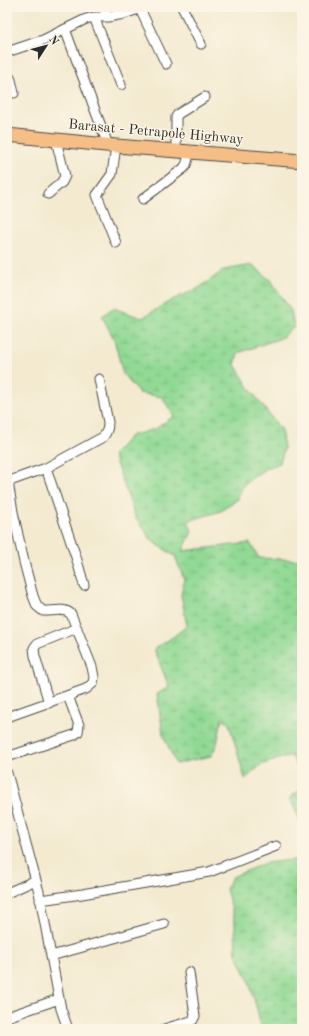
<svg xmlns="http://www.w3.org/2000/svg" width="309" height="1036" font-family="'Old Standard TT',serif">
<defs>
<pattern id="wetland-marsh" width="20" height="14" patternUnits="userSpaceOnUse"><rect width="20" height="14" fill="#91d994"/><path d="M1 5h8M5 5V1M11 12h8M15 12V8" fill="none" stroke="#7dba80"/></pattern>
</defs>
<rect width="100%" height="100%" fill="#fcf5e5"/>
<filter id="ink" filterUnits="userSpaceOnUse"><feTurbulence type="fractalNoise" baseFrequency=".025" numOctaves="2"/><feDisplacementMap in="SourceGraphic" scale="8" xChannelSelector="R" yChannelSelector="G"/><feConvolveMatrix kernelMatrix="1 2 1 2 8 2 1 2 1" color-interpolation-filters="sRGB"/></filter>
<filter id="wash" filterUnits="userSpaceOnUse"><feTurbulence type="fractalNoise" baseFrequency=".012" numOctaves="4" result="noise"/><feDisplacementMap in="SourceGraphic" scale="16" xChannelSelector="R" yChannelSelector="G"/><feGaussianBlur stdDeviation="0.9" result="paint"/><feColorMatrix in="noise" values="0 0 0 0 0 0 0 0 0 0 0 0 0 0 0 0 0 1.4 0 .05"/><feComposite in="paint" operator="in"/></filter>
<g filter="url(#wash)">
<rect width="100%" height="100%" fill="#f3ead0"/>
<path fill="url(#wetland-marsh)" stroke="#5e8260" d="M 253,265 L 272,282 L 291,311 L 294,327 L 281,338 L 238,353 L 235,365 L 250,389 L 281,430 L 284,448 L 280,463 L 265,469 L 243,485 L 238,499 L 221,511 L 188,521 L 192,531 L 183,551 L 250,543 L 259,558 L 302,560 L 302,779 L 292,756 L 279,759 L 261,765 L 245,779 L 229,723 L 222,719 L 217,744 L 211,756 L 176,764 L 163,734 L 157,694 L 169,687 L 154,649 L 170,639 L 187,626 L 181,595 L 184,579 L 175,556 L 152,541 L 135,516 L 113,455 L 130,436 L 155,429 L 174,416 L 162,397 L 139,393 L 123,374 L 114,339 L 102,316 L 113,308 L 142,318 L 172,300 L 199,288 L 224,270 Z
M 302,788 L 302,837 L 301,837 L 302,825 L 290,798 Z
M 302,859 L 302,1029 L 261,1029 L 258,1013 L 249,981 L 236,953 L 235,922 L 226,889 L 232,877 L 265,863 Z"/>
</g>
<g filter="url(#ink)">
<g fill="none" stroke-linecap="round" stroke-linejoin="round">
<g stroke="#494844" stroke-width="11">
<path id="minor" d="M 103,7 L 108,17 L 124,14 L 144,7
M 182,7 L 201,44
M 140,9 L 166,64
M 94,17 L 121,85
M 65,29 L 108,145
M 7,52 L 43,40 L 86,19 L 94,17 L 108,17
M 7,73 L 11,80 L 14,93
M 176,151 L 176,117 L 178,114 L 205,97
M 48,194 L 62,182 L 65,176 L 56,140
M 143,199 L 184,168 L 186,165 L 190,152
M 116,243 L 97,195 L 112,174 L 116,146
M 46,468 L 76,557 L 84,585
M 7,482 L 46,468 L 103,437 C 107,432 108,429 108,422 L 99,379
M 49,703 L 35,656 L 34,648 L 37,644 L 77,628
M 7,717 L 86,689 L 93,683 L 94,677 L 92,667 L 71,614 C 63,607 52,612 43,611 L 37,606 L 33,596 L 24,562 L 13,512 L 8,482
M 7,757 L 74,735 L 78,732 L 79,725 L 68,696
M 7,773 L 39,892 L 61,1009 L 68,1029
M 7,893 L 36,880
M 40,900 L 82,894 L 209,872 L 276,846
M 51,956 L 164,924
M 7,1017 L 59,999
M 164,1029 L 191,1021 L 193,1020 L 195,1016 L 189,972"/>
</g>
<g stroke="#494844" stroke-width="15">
<path id="highway" d="M 7,135 L 116,146 L 302,161"/>
</g>
<use href="#minor" stroke="#fff" stroke-width="9"/>
<use href="#highway" stroke="#f6be87" stroke-width="13"/>
</g>
</g>
<g text-anchor="middle" dominant-baseline="central" stroke-width="3" stroke-linejoin="round" paint-order="stroke">
<g font-size="14" fill="#2b2b2b" stroke="#fcf5e5">
<text transform="translate(156 132) rotate(5)">Barasat - Petrapole Highway</text>
</g>
</g>
<rect width="309" height="1036" fill="none" stroke="#fcf5e5" stroke-width="24"/>
<g transform="translate(46 46) rotate(54)" stroke="#fcf5e5" stroke-width="3" paint-order="stroke">
<path d="M0-3L7 15L0 10L-7 15Z" fill="#2b2b2b"/>
<text y="-6" font-size="11" font-weight="bold" text-anchor="middle" fill="#2b2b2b">N</text>
</g>
</svg>
